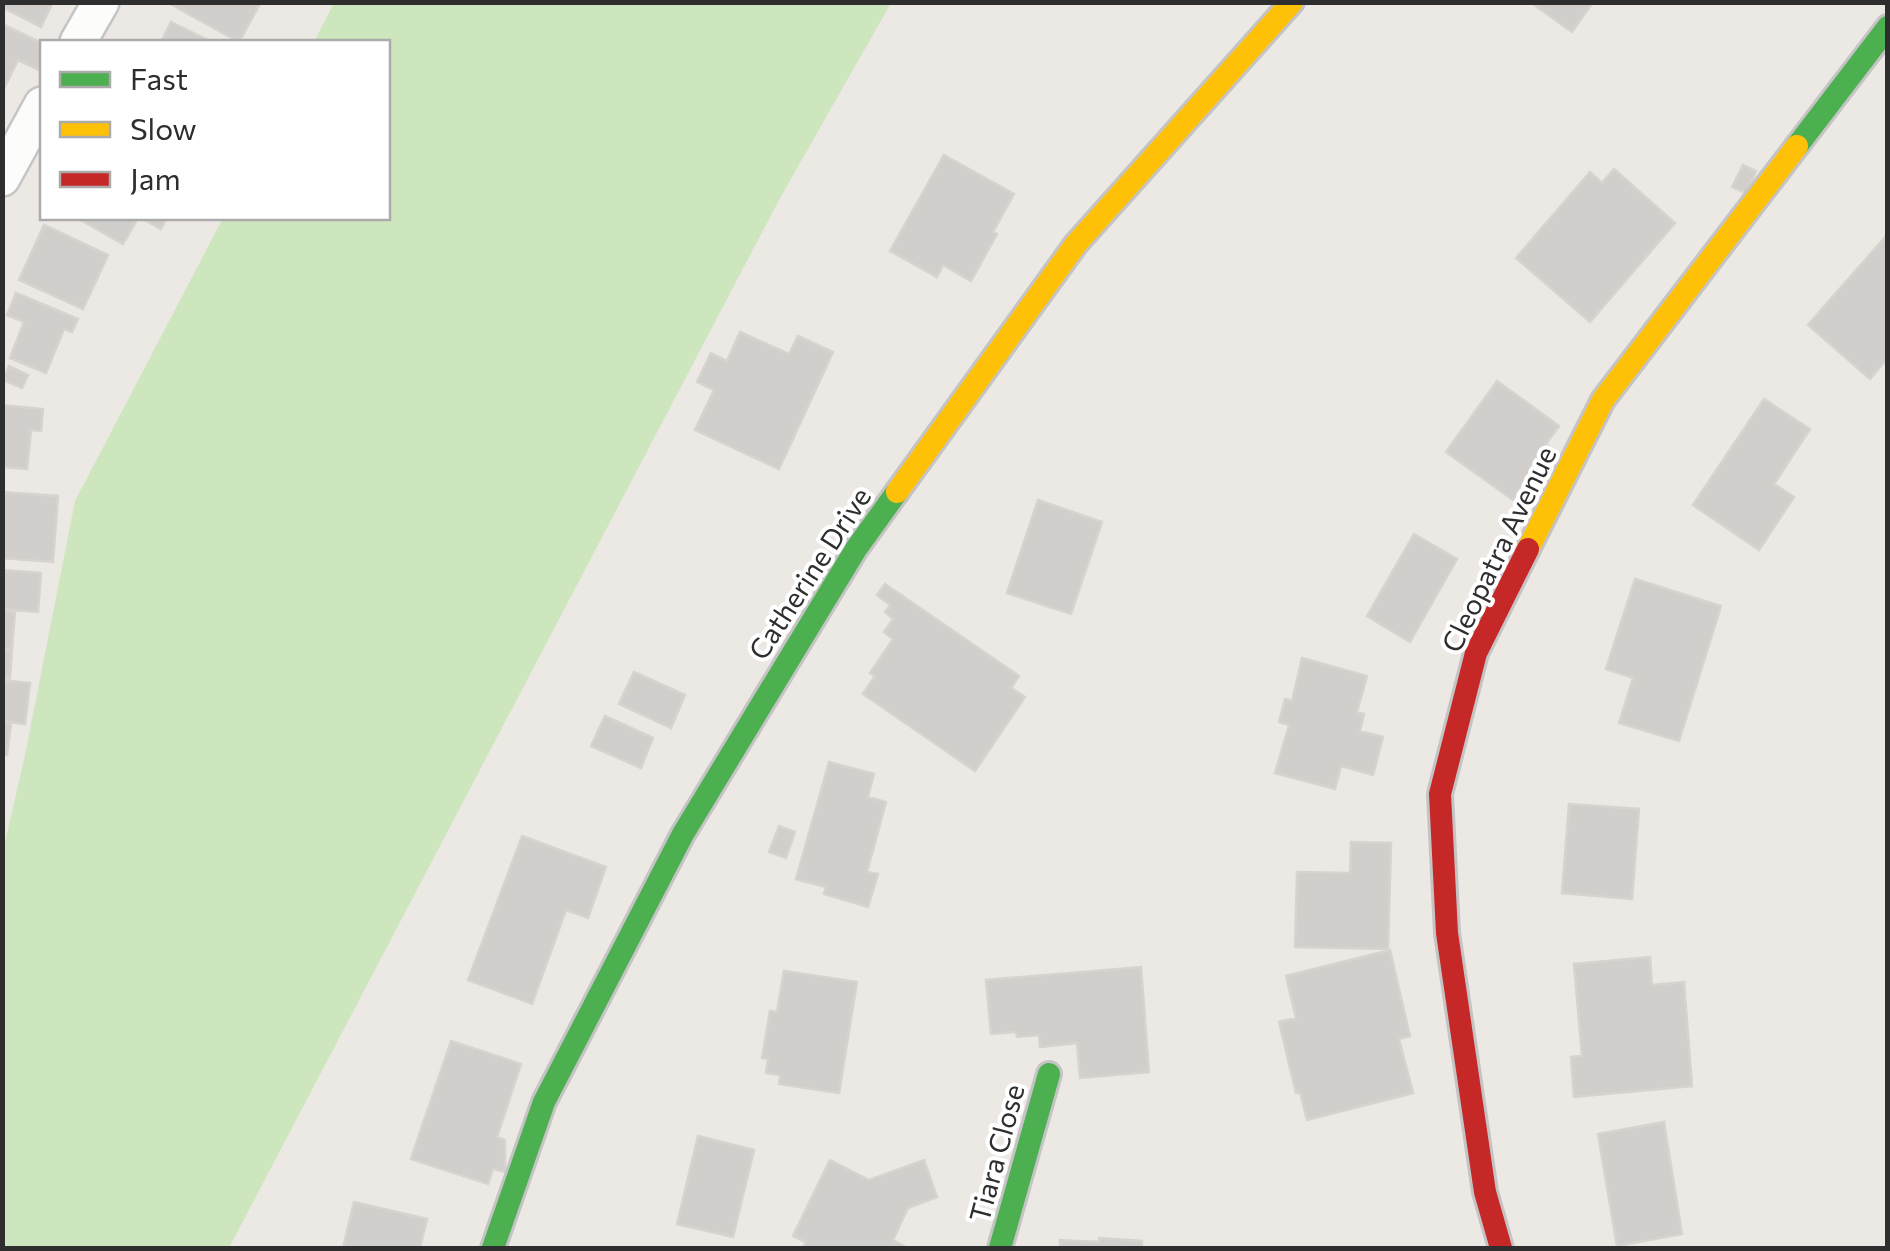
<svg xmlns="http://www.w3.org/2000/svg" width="1890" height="1251" font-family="Commissioner,sans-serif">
<rect width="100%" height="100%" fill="#ece8e4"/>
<path fill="#cee6be" d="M 334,3 L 891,3 L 779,200 L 229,1248 L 3,1248 L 3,851 L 25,755 L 75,501 L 223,218 L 388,218 L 388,42 L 314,42 Z"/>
<path fill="#d1cecb" stroke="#d7d4d0" stroke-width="2.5" d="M 2,2 L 53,2 L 41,27 L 2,7 Z
M 173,2 L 261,2 L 239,42 L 172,5 Z
M 1530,2 L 1593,2 L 1572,32 Z
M 171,22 L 212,42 L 161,42 Z
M 2,24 L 42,43 L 42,62 L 39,70 L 18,60 L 2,93 Z
M 944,155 L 1014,194 L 993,232 L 997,234 L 971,281 L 943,265 L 937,277 L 890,251 Z
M 1743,165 L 1756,171 L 1746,193 L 1732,187 Z
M 1614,169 L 1675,223 L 1590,322 L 1516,258 L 1590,172 L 1602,183 Z
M 82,218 L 138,218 L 123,244 L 81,220 Z
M 146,218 L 167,218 L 161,229 L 145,220 Z
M 44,225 L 108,255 L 83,309 L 19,280 Z
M 1886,236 L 1888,237 L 1888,358 L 1870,379 L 1808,325 Z
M 16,293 L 78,319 L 72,332 L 64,329 L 46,373 L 10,358 L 24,322 L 7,315 Z
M 740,332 L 789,354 L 798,336 L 833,352 L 779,469 L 695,430 L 714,390 L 697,382 L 711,353 L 727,361 Z
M 9,366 L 28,375 L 22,388 L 3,380 Z
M 1497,381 L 1559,426 L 1546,444 L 1550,447 L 1536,467 L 1540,469 L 1527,488 L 1523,485 L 1513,500 L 1446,452 Z
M 1764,399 L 1810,429 L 1774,484 L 1794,497 L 1759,550 L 1693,505 Z
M 2,405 L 43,409 L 41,431 L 31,430 L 27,469 L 2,467 Z
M 2,492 L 58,496 L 53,562 L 2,558 Z
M 1038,500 L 1102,522 L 1071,614 L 1007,593 Z
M 1414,534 L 1457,559 L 1410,642 L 1367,616 Z
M 2,570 L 41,573 L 38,612 L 2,609 Z
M 1635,579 L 1721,606 L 1679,741 L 1619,723 L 1633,678 L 1606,669 Z
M 885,584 L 1019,676 L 1011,688 L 1025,697 L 975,771 L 863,694 L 875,676 L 870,673 L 893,639 L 884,632 L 893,619 L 885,612 L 890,605 L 877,595 Z
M 2,611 L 15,612 L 12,649 L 2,648 Z
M 2,649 L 12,650 L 10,678 L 2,677 Z
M 1302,658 L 1367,676 L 1357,712 L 1364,714 L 1360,731 L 1383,737 L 1373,775 L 1341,766 L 1335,789 L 1275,773 L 1289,725 L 1279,722 L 1285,699 L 1292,701 Z
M 634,672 L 685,695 L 671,728 L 619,704 Z
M 2,680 L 30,683 L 25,724 L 2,721 Z
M 605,716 L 653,738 L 641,768 L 591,746 Z
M 2,723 L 11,724 L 7,755 L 2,755 Z
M 829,762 L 874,774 L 868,797 L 886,802 L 867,872 L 878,874 L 868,907 L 824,894 L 826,887 L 796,879 Z
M 1569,804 L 1639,809 L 1632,899 L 1562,893 Z
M 779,826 L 795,832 L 786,858 L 769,852 Z
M 522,836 L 606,867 L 588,918 L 566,910 L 532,1004 L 468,980 Z
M 1351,842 L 1391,843 L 1388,949 L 1295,947 L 1297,872 L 1350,873 Z
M 1390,950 L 1410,1036 L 1399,1039 L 1413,1093 L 1307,1120 L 1300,1092 L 1296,1093 L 1279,1022 L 1296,1018 L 1286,976 Z
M 1650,957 L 1652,985 L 1684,982 L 1692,1086 L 1574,1097 L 1571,1057 L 1582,1056 L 1574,964 Z
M 1141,967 L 1149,1072 L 1080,1078 L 1077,1043 L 1040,1047 L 1039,1035 L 1017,1037 L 1016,1032 L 991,1034 L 986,980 Z
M 784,971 L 857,982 L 839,1093 L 779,1084 L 780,1075 L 766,1073 L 768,1059 L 762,1058 L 770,1011 L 777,1012 Z
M 451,1041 L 521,1064 L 497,1137 L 505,1140 L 505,1172 L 493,1169 L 488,1184 L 411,1159 Z
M 1664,1122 L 1682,1234 L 1617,1246 L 1598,1134 Z
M 698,1136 L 754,1150 L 733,1237 L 677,1224 Z
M 830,1160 L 869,1180 L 924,1160 L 937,1197 L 908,1208 L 893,1240 L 904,1246 L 903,1248 L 803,1248 L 806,1242 L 793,1236 Z
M 354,1202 L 427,1219 L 420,1248 L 343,1248 Z
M 1099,1238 L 1142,1241 L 1142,1248 L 1060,1248 L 1060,1240 L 1099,1242 Z"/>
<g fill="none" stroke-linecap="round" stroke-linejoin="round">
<g stroke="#c5c4c5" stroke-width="40">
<path id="street" d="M 78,42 L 101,2
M 2,178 L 42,105"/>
</g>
<g stroke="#c5c4c5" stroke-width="28">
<path id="fast" d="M 1797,146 L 1888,27
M 493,1248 L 544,1102 L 683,834 L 856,549 L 897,492
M 1000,1248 L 1049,1074"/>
</g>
<g stroke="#c5c4c5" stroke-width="28">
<path id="slow" d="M 897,492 L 1076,244 L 1292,2
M 1528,549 L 1603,400 L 1797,146"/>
</g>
<g stroke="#c5c4c5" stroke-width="28">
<path id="jam" d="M 1501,1248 L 1485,1192 L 1447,933 L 1440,794 L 1476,653 L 1528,549"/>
</g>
<use href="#street" stroke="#fcfcfb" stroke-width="35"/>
<use href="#fast" stroke="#4caf50" stroke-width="22"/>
<use href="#slow" stroke="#ffc107" stroke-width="22"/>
<use href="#jam" stroke="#c62828" stroke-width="22"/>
</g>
<g text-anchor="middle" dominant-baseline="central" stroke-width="8" stroke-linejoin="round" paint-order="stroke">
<g font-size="28" fill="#2e2e2e" stroke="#fff">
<text transform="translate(1498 549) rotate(-64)">Cleopatra Avenue</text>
<text transform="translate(809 573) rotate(-57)">Catherine Drive</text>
<text transform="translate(996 1153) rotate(-75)">Tiara Close</text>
</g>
</g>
<rect width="1890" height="1251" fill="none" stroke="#2e2e2e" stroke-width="10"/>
<rect x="40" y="40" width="350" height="180" fill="#ffffff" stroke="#ababab" stroke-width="2.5"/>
<rect x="60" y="72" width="50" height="15" fill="#4caf50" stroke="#ababab" stroke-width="2.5"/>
<text x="130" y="90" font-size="30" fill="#2e2e2e">Fast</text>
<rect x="60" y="122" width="50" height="15" fill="#ffc107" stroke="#ababab" stroke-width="2.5"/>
<text x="130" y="140" font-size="30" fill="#2e2e2e">Slow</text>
<rect x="60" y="172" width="50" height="15" fill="#c62828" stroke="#ababab" stroke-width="2.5"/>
<text x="130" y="190" font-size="30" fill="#2e2e2e">Jam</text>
</svg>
